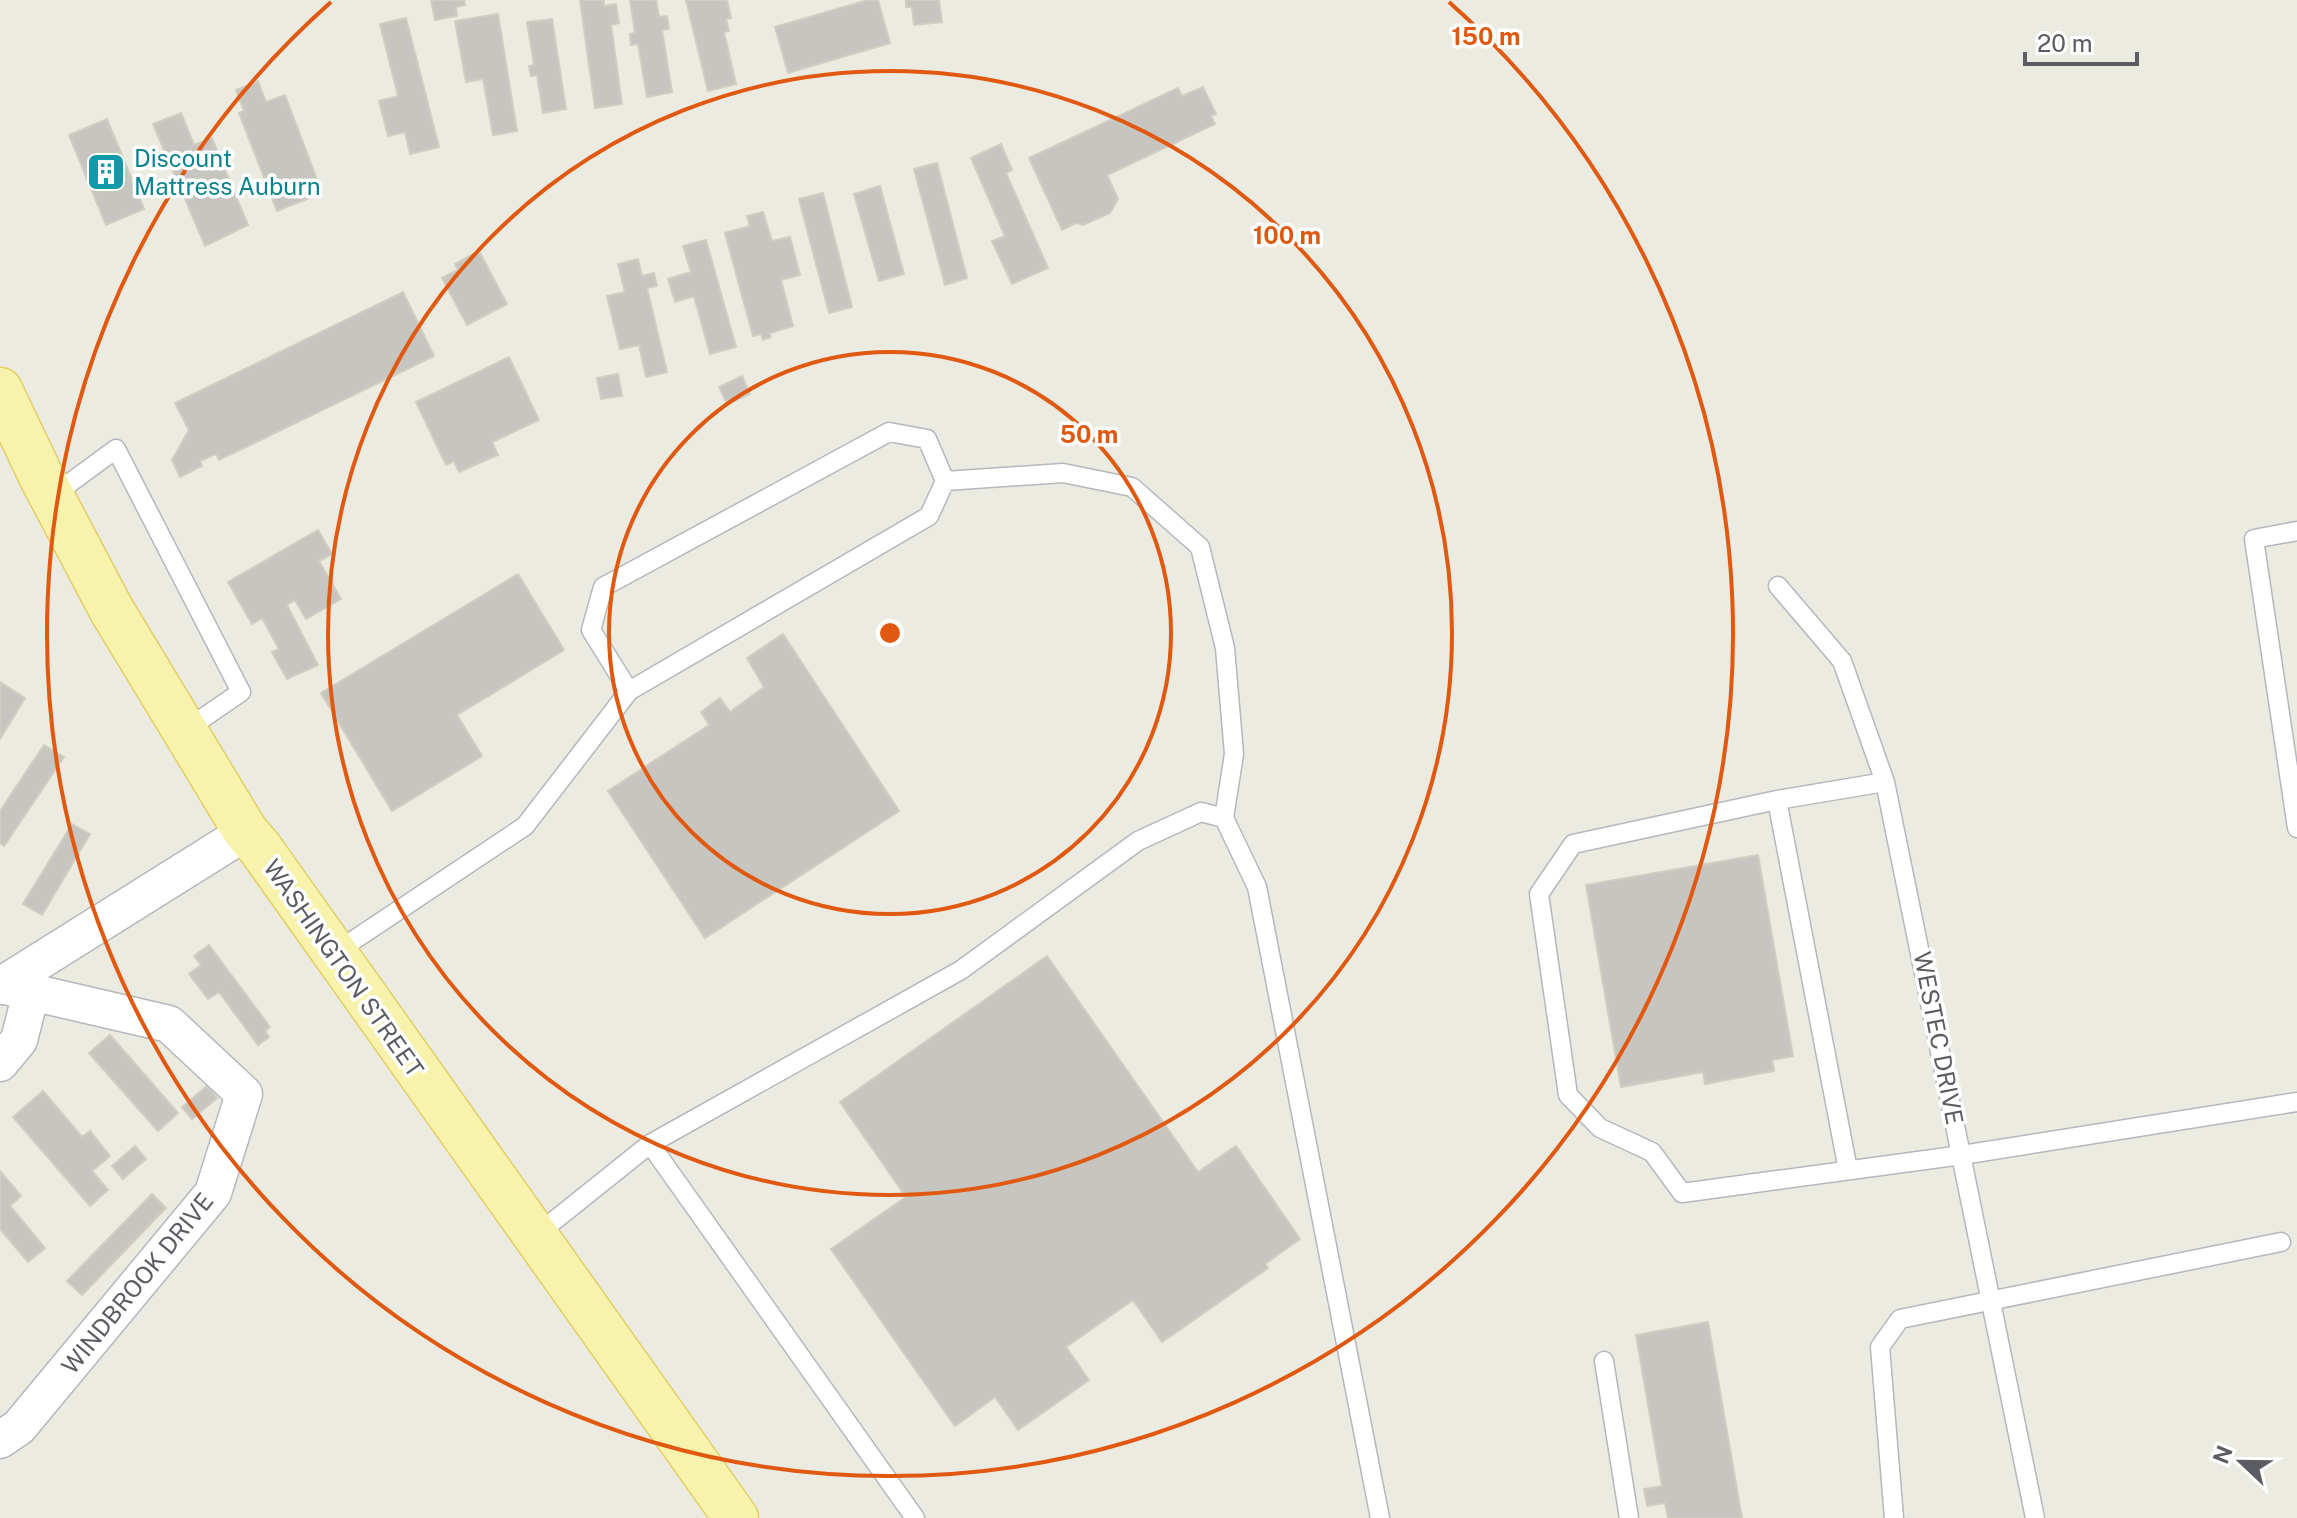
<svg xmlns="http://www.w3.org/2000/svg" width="2297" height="1518" font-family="'Public Sans',sans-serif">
<rect width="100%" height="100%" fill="#ecebe2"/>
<path fill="#c7c5c0" stroke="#d0cdc1" stroke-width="2" d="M 431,0 L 464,0 L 465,5 L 456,7 L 457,16 L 435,20 Z
M 580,0 L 604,0 L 604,6 L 616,4 L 619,23 L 611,25 L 622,104 L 595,108 Z
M 630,0 L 656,0 L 659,17 L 667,16 L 669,29 L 662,30 L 672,92 L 647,97 L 638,44 L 631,45 L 630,34 L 635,33 Z
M 686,0 L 727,0 L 731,18 L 726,19 L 729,31 L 724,32 L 736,84 L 708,91 Z
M 868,0 L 878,0 L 890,43 L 788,73 L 775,27 Z
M 906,0 L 939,0 L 942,22 L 914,25 L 912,7 L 906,7 Z
M 498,14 L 517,131 L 493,135 L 483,79 L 466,82 L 455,21 Z
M 406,18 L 439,147 L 410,154 L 405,132 L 388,136 L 379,101 L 398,96 L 380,24 Z
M 552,19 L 566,109 L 543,113 L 537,75 L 531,76 L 529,66 L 534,65 L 527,22 Z
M 258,81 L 266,102 L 285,95 L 322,193 L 277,211 L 239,113 L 244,111 L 236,90 Z
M 1203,87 L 1216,114 L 1211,116 L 1215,124 L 1107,175 L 1118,199 L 1110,213 L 1083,225 L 1076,223 L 1062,230 L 1029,158 L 1178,88 L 1182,96 Z
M 181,113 L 194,145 L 212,138 L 248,225 L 205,246 L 153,124 Z
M 107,119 L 144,209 L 106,225 L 69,135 Z
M 1001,144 L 1012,170 L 1006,173 L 1048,268 L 1012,284 L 992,241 L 1005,236 L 971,158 Z
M 937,163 L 967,278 L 945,285 L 914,169 Z
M 880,186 L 904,274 L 879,281 L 854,194 Z
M 823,193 L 852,307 L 829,313 L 799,199 Z
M 763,212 L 772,241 L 790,237 L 800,275 L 781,280 L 793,326 L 770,333 L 771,337 L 763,340 L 761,334 L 753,336 L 725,233 L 750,226 L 747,216 Z
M 706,240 L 736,347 L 710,354 L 694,296 L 675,302 L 668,279 L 691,272 L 683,246 Z
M 479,251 L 507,304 L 467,325 L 442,278 L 458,270 L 455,264 Z
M 638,259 L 642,276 L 654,273 L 657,286 L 647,288 L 667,372 L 646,377 L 639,345 L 620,349 L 607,296 L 625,292 L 618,264 Z
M 403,292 L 434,356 L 219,460 L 216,454 L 200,461 L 202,466 L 180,477 L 172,460 L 189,430 L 175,403 Z
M 509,357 L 539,420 L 492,442 L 498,455 L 459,472 L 454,461 L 446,465 L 416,402 Z
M 618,374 L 622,396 L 601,399 L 597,378 Z
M 742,376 L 750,394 L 727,404 L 719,387 Z
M 318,530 L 332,554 L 319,561 L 341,599 L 306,619 L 295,600 L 287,605 L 318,665 L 287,679 L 272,652 L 279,649 L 262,618 L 252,624 L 228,582 Z
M 518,574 L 564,650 L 457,715 L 482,756 L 392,811 L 321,693 Z
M 783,634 L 899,811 L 705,938 L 608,791 L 709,725 L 701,712 L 720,698 L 730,712 L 764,687 L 747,658 Z
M 0,682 L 25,698 L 0,739 Z
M 44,745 L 64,757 L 4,846 L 0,843 L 0,811 Z
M 72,824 L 90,834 L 42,915 L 23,904 Z
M 1758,855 L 1793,1056 L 1772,1060 L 1774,1071 L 1705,1084 L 1703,1072 L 1621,1087 L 1586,885 Z
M 209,945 L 270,1027 L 265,1031 L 269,1037 L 258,1045 L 219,992 L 208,999 L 189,974 L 201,965 L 194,956 Z
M 1047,956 L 1198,1172 L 1236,1146 L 1300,1239 L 1265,1264 L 1268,1268 L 1162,1342 L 1133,1300 L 1066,1347 L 1089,1380 L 1018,1430 L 995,1397 L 955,1426 L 831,1249 L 906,1197 L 840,1102 Z
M 110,1035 L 178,1113 L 158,1131 L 89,1053 Z
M 207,1086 L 217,1098 L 192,1119 L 182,1107 Z
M 43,1091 L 82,1137 L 90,1131 L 110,1156 L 92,1171 L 108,1190 L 90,1206 L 13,1117 Z
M 135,1146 L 146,1159 L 123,1179 L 112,1166 Z
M 0,1171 L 21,1196 L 10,1206 L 45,1248 L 28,1262 L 0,1229 Z
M 152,1194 L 166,1208 L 82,1295 L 67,1281 Z
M 1708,1322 L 1742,1518 L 1668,1518 L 1665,1503 L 1647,1506 L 1644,1489 L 1662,1486 L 1636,1335 Z"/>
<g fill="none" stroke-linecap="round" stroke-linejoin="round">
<g stroke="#b5b7bc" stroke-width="21">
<path id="lane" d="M 945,481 L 1063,473 L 1132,487 L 1200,547 L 1225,648 L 1234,754 L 1224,818
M 52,496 L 116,449 L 241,692 L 184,731
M 2297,531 L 2254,539 L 2297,828
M 1778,586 L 1842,661 L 1885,782 L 2035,1518
M 1885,782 L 1777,800 L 1573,844 L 1539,894 L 1568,1095 L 1600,1128 L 1652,1152 L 1682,1193 L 1962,1155 L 2297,1102
M 1777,800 L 1848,1170
M 333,954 L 525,826 L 629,691 L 591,630 L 603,587 L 889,432 L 927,439 L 945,481 L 929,516 L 629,691
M 650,1144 L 915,1518
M 535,1236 L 650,1144 L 961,970 L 1138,841 L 1201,812 L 1224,818 L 1257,887 L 1380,1518
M 1604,1361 L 1629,1518
M 1894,1518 L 1880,1347 L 1900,1319 L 2281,1242"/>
</g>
<g stroke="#b5b7bc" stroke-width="39">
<path id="street" d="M 0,986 L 246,832
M 0,1063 L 19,1040 L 31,993
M 0,1440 L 19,1427 L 213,1193 L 244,1094 L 169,1024 L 1,985"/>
</g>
<g stroke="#e3ce64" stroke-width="47">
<path id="primary" d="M 0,390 L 42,478 L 111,609 L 246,832 L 260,848 L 736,1518"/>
</g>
<use href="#lane" stroke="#fff" stroke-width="18"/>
<use href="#street" stroke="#fff" stroke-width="36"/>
<use href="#primary" stroke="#f7f3ac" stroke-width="44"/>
</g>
<g fill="none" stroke="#e15910" stroke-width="4">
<circle cx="890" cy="633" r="281"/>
<circle cx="890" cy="633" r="562"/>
<path d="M1449 2A843 843 0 1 1 331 2"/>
</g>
<defs>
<g id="building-square" transform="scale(2)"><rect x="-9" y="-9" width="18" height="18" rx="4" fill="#0f9aa8" stroke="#fff"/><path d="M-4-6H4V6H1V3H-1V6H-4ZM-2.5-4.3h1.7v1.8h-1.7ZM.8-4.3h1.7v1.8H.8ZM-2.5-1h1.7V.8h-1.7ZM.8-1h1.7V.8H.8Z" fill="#fff"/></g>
</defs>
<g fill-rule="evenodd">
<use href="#building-square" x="106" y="172"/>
</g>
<g text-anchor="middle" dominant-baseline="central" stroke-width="7" stroke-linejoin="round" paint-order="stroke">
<g font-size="24" fill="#0d838f" stroke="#fff" text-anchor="start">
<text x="134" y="158">Discount<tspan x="134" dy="28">Mattress Auburn</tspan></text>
</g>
<g font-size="24" fill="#5b5d62" stroke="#fff">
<text transform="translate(344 968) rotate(55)">WASHINGTON STREET</text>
<text transform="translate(1939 1038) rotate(79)">WESTEC DRIVE</text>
<text transform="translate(137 1283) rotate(-51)">WINDBROOK DRIVE</text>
</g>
</g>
<circle cx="890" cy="633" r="12" fill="#e15910" stroke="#fff" stroke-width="4"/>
<g font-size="24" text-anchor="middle" font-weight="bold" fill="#e15910" stroke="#fff" stroke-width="7" stroke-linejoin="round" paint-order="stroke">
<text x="1486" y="45">150 m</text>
<text x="1287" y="244">100 m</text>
<text x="1089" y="443">50 m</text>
</g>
<g transform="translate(2241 1462) rotate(292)" stroke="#ffffff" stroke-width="6" paint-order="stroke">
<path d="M0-6L14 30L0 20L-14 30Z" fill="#5b5d62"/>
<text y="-12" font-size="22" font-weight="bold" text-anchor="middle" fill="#5b5d62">N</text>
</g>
<path d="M2025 52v12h112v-12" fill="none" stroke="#5b5d62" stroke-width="4"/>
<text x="2037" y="52" font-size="24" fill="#5b5d62" stroke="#ffffff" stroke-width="6" paint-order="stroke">20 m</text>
</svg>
